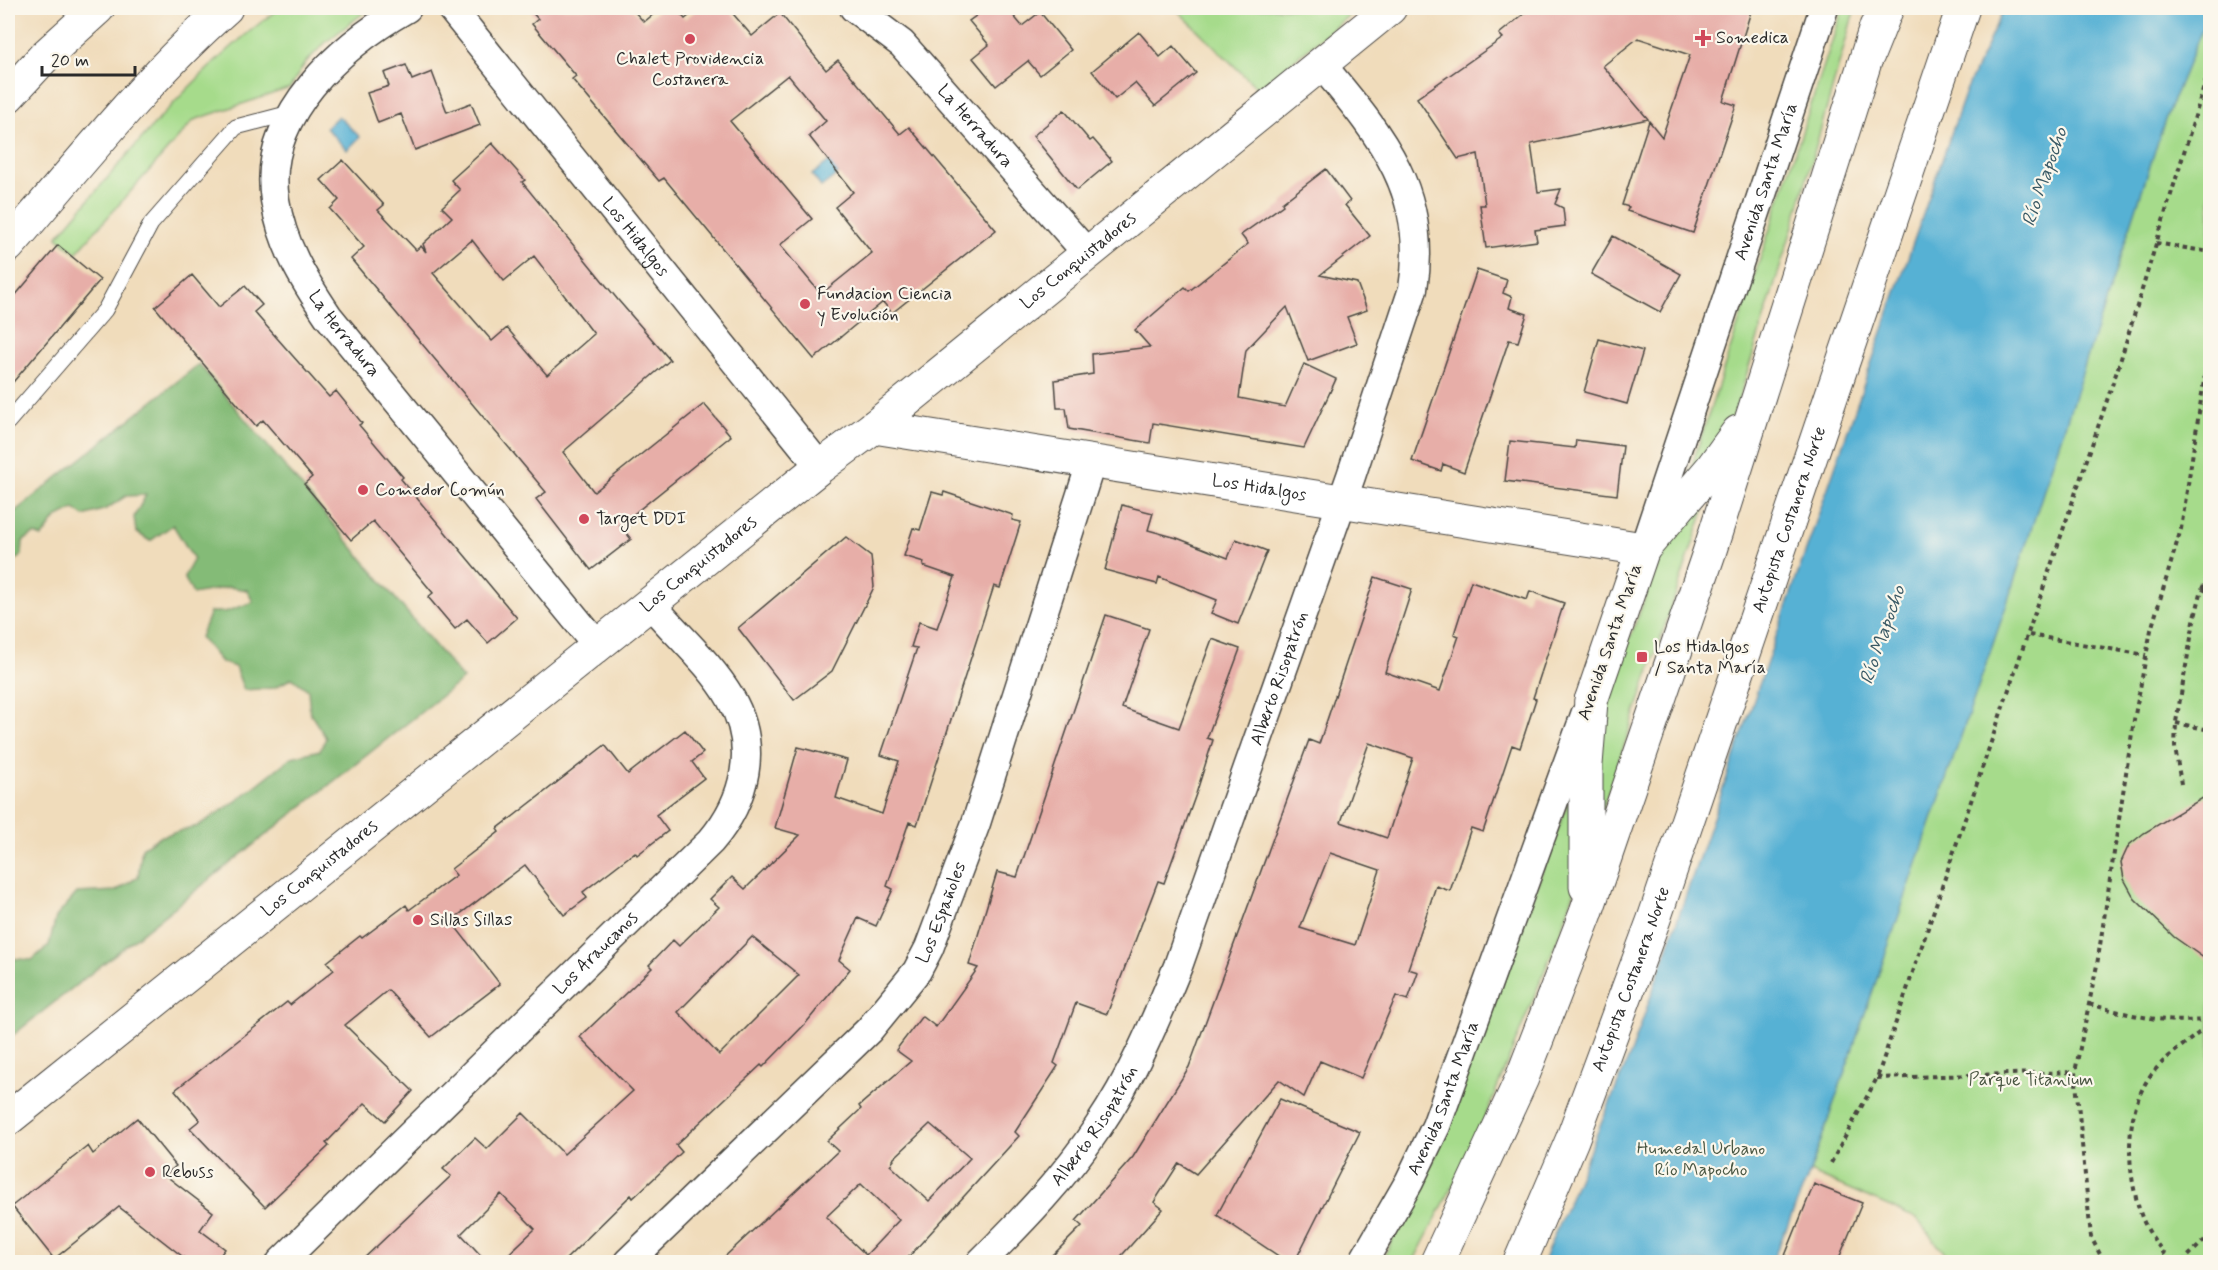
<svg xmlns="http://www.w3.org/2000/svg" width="2218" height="1270" font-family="Mynerve,sans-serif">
<rect width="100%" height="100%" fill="#fbf7ec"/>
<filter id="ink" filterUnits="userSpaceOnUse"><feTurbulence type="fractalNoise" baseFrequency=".0167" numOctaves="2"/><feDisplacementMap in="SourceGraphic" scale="12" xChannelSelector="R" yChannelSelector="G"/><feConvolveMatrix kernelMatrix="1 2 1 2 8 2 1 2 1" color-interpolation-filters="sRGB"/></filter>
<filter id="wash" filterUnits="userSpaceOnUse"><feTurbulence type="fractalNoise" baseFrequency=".008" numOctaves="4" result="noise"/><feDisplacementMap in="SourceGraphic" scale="24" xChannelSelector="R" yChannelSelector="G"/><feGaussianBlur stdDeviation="1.35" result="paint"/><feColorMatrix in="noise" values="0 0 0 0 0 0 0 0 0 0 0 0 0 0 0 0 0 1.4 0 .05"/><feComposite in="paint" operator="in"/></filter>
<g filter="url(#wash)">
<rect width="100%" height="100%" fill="#f0dcbb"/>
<path fill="#a6db8b" stroke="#68835b" stroke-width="1.5" d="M 280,8 L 370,8 L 326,42 L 305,63 L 290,88 L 194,120 L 76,253 L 57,237 C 126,157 194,70 280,8 Z
M 1175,8 L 1358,8 L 1258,89 Z
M 1843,8 L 1855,8 L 1797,213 L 1704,511 L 1562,928 L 1473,1147 L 1413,1262 L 1381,1262 L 1433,1161 L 1668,537 Z
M 2210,8 L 2210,1250 L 2198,1262 L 1952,1262 L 1916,1218 L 1810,1172 L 1909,882 L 1548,1262 Z"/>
<path fill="#84bb77" stroke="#587351" stroke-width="1.5" d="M 199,364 L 463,679 L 8,1039 L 8,958 L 32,960 L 49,945 L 56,917 L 77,893 L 116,891 L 138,877 L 142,848 L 159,837 L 198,826 L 235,802 L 292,757 L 320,750 L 326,738 L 310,713 L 308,690 L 292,678 L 274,688 L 244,690 L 235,667 L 221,662 L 200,637 L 210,612 L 225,612 L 253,602 L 247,590 L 229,587 L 193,594 L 184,577 L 194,559 L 173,525 L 150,541 L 136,532 L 134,517 L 146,495 L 126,496 L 106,509 L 84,516 L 74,509 L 56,518 L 42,537 L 34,534 L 23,541 L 22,555 L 8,566 L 8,517 Z"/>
<path fill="#56b1d4" stroke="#406e80" stroke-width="1.5" d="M 2004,8 L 2210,8 L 2210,10 L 2165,120 L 2003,615 L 1810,1172 L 1772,1262 L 1543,1262 L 1632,1050 L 1966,91 Z
M 338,116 L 360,137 L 347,150 L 326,128 Z
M 837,155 L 847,167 L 821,187 L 812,175 Z"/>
<g id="blocks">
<path fill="#e7aea8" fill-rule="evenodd" d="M 528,8 L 631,8 L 644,22 L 661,8 L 675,8 L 685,19 L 699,8 L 728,8 L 752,36 L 780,13 L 826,70 L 838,60 L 900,134 L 909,127 L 996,230 L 892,313 L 883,302 L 814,359 L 664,178 L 659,181 L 572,79 L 576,76 L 532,24 L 538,19 ZM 788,75 L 826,121 L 809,136 L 853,192 L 835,207 L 872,253 L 821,294 L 780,245 L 812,219 L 730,121 Z
M 987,8 L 1007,8 L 1022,26 L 1040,12 L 1071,50 L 1040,75 L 1028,61 L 996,86 L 973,58 L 989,45 L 969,21 Z
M 1531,8 L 1752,8 L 1723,101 L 1736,105 L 1693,233 L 1627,211 L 1629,207 L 1622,205 L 1649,121 L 1662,137 L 1690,55 L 1638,38 L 1603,66 L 1648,119 L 1531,144 L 1538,192 L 1561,189 L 1555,204 L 1563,208 L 1565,226 L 1535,230 L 1537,241 L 1486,248 L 1480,205 L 1485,205 L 1478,154 L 1458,159 L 1417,98 L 1503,38 L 1499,34 Z
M 1139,32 L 1160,57 L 1173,46 L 1196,73 L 1155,106 L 1135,83 L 1115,99 L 1092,71 Z
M 406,65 L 412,80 L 432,72 L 447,112 L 471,103 L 480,125 L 415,150 L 401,114 L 378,123 L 367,93 L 389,86 L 384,73 Z
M 1064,110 L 1090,141 L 1093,139 L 1112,161 L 1077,190 L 1033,136 Z
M 492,143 L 525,180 L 522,182 L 618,300 L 670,360 L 563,452 L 594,492 L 704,404 L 731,436 L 620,525 L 631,539 L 591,570 L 536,499 L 546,492 L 351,259 L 364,247 L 330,209 L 339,200 L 321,180 L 343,160 L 384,205 L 378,210 L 416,250 L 421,246 L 426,252 L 423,244 L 452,217 L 442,207 L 460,190 L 451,180 ZM 472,240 L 504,281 L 534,256 L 594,334 L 547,375 L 507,328 L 492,341 L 433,273 Z
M 1326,169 L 1350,201 L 1345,205 L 1370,236 L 1320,275 L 1357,283 L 1367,310 L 1347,317 L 1357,343 L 1308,361 L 1287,307 L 1246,350 L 1239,398 L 1285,407 L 1304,364 L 1336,379 L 1304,448 L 1153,423 L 1150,443 L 1069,429 L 1066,408 L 1057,408 L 1055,380 L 1093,374 L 1092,354 L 1150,347 L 1135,330 L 1185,287 L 1189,291 L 1248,244 L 1241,235 L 1283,205 L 1282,203 Z
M 1613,236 L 1681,274 L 1660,312 L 1591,274 Z
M 58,245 L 100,280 L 8,388 L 8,304 Z
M 1477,270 L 1507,280 L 1503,293 L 1512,297 L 1509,308 L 1527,314 L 1518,342 L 1509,340 L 1464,472 L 1443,464 L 1441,471 L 1412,461 Z
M 192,275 L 219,307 L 245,286 L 262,305 L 254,312 L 329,397 L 336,391 L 362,423 L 359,425 L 403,477 L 401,479 L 517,618 L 488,643 L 467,619 L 455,629 L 428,597 L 433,593 L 373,521 L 351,540 L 304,484 L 312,477 L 263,420 L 256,426 L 155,307 Z
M 1599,339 L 1643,351 L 1627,404 L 1584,392 Z
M 1576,440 L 1623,446 L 1617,495 L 1505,481 L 1510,441 L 1575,448 Z
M 932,492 L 943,495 L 944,492 L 1013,515 L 1012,520 L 1021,522 L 1000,588 L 994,586 L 917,825 L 909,822 L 887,886 L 893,889 L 876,926 L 858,918 L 839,960 L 850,969 L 806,1023 L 763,1067 L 761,1065 L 676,1145 L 682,1152 L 633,1198 L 631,1195 L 562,1263 L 499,1263 L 535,1229 L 501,1194 L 461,1234 L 488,1263 L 359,1263 L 451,1176 L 443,1169 L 475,1138 L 487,1149 L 523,1113 L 564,1154 L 633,1091 L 580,1037 L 652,968 L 649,965 L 673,940 L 679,946 L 719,907 L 710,899 L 732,877 L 745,889 L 800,835 L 775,828 L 798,747 L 847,760 L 836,798 L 882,814 L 899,761 L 881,755 L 917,648 L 911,647 L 919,622 L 937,628 L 955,577 L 923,566 L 924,562 L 904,556 L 913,528 L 920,530 ZM 752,937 L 799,975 L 719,1055 L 678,1012 Z
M 1122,505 L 1153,513 L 1148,530 L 1177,538 L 1228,558 L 1236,539 L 1267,551 L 1238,624 L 1211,613 L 1217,600 L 1159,577 L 1157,584 L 1105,570 Z
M 846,537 L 871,556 L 874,587 L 832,671 L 794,700 L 738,628 Z
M 1375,577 L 1412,589 L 1385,672 L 1440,691 L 1459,636 L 1454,634 L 1471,581 L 1527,600 L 1530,591 L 1564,603 L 1533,698 L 1536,699 L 1520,748 L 1512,745 L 1483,832 L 1471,828 L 1450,891 L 1436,886 L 1408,969 L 1418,972 L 1408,1000 L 1396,996 L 1361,1078 L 1320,1061 L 1304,1097 L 1279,1080 L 1196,1174 L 1179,1163 L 1154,1202 L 1163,1209 L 1115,1263 L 1045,1263 L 1082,1226 L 1076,1221 L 1133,1157 L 1189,1067 L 1309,740 L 1319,744 ZM 1369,743 L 1413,758 L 1387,838 L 1341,822 ZM 1330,853 L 1380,870 L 1355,945 L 1300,928 Z
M 1106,615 L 1149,629 L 1122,708 L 1179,728 L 1212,639 L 1240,649 L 1207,738 L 1213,740 L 1196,794 L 1164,883 L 1158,881 L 1107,1014 L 1076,1003 L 1054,1063 L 1058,1066 L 1015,1132 L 1019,1136 L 903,1263 L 718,1263 L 838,1151 L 827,1141 L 861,1109 L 859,1106 L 911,1061 L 896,1050 L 922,1016 L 936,1027 L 978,968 L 969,965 L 997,872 L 1017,877 ZM 930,1124 L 970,1158 L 929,1201 L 890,1165 L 894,1160 L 893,1159 ZM 861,1184 L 899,1220 L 866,1255 L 826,1217 Z
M 685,730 L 703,753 L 692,762 L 704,778 L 656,815 L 668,831 L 637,855 L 635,852 L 583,892 L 587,898 L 564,915 L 525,865 L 451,921 L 500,984 L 431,1037 L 388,990 L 345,1025 L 413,1091 L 385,1121 L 365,1103 L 326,1143 L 329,1146 L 265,1207 L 190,1128 L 200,1120 L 175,1090 L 287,1002 L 290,1005 L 334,970 L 327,962 L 360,936 L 362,938 L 406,905 L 409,910 L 456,875 L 451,869 L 499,832 L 497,829 L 605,745 L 628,774 Z
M 2211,793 L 2211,963 L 2174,937 L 2135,899 L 2124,879 L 2121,862 L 2129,845 L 2144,833 Z
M 1280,1099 L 1360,1132 L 1294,1263 L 1289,1263 L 1217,1215 Z
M 137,1118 L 176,1166 L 165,1175 L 213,1212 L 200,1230 L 225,1249 L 214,1263 L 191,1263 L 119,1207 L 54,1259 L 12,1206 L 88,1146 L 93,1154 Z
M 1814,1184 L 1862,1203 L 1837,1263 L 1782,1263 Z"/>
</g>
</g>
<g filter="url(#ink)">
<use href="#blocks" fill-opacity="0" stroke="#494641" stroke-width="1.5"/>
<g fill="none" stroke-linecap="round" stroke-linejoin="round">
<g stroke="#494641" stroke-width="17">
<path id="lane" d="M 8,422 L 105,310 L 151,224 L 236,127 L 294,112"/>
</g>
<g stroke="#494641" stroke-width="31">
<g id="street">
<path id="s1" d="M 407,8 C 342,45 261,115 275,200 C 282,244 303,279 328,316 L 597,645"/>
<path id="s2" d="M 451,8 L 820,467"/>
<path id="s3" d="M 854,8 L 902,44 L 1087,253"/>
<path id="s4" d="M 1646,542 L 1824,8"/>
<path id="s5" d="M 281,1262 L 711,841 C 746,800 759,746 730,697 C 711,664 675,633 650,603"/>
<path id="s6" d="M 628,1262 L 869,1030 L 917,971 L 929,948 L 976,823 L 1091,463"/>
<path id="s7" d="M 981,1262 C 1023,1220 1065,1177 1098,1127 C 1132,1077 1155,1022 1178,966 L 1351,476 L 1413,289 C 1429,191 1380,135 1321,64"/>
<path id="s8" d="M 1363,1262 L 1409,1182 L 1436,1126 L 1585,715"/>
</g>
</g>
<g stroke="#494641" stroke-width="35">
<g id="secondary">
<path id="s9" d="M 874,427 L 1643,549 L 1591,701"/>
</g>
</g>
<g stroke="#494641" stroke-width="35">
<g id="primary">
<path d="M 1643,549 L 1711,469 L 1738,432"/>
<path d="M 1586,887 L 1586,765 L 1591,701"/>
<path id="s10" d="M 8,1119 L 820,467 L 874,427 L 1390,8"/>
<path d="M 1437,1262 L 1522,1078 L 1586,913 L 1709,553 L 1876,27"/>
</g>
</g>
<g stroke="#494641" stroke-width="35">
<g id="highway">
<path d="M 1868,55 L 1887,8"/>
<path d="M 8,96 L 45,56 L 98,8"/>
<path d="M 8,246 C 79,165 146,79 226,8"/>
<path id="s11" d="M 1520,1262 L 1572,1140 L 1654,919 L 1963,8"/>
</g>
</g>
<path stroke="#494641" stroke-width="4" stroke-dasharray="4.5 4.5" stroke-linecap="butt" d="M 2156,243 L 2210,252
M 2202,589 L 2210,592
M 2029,635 L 2146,655
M 2176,723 L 2210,730
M 2181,784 L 2175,747 L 2176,722 L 2194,621 L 2202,589 L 2210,571
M 2089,1004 C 2129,1015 2168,1025 2210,1019
M 1877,1078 L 2074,1072
M 1831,1163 L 1877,1078 L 2119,365 L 2210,67
M 2165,1255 C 2157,1244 2149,1233 2143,1220 C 2126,1176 2122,1109 2154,1071 C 2170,1053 2192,1039 2210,1024
M 2104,1262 L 2091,1237 L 2075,1072 L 2097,965 L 2134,720 L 2151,630 L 2181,529 L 2210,342
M 2182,1262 L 2210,1235"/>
<use href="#lane" stroke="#fff" stroke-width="15"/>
<use href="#street" stroke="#fff" stroke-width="28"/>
<use href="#secondary" stroke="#fff" stroke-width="33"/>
<use href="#primary" stroke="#fff" stroke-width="33"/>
<use href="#highway" stroke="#fff" stroke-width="33"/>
</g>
</g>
<g fill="#d1495b" stroke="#fbf7ec" stroke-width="2">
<path d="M1700 29h6v6h6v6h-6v6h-6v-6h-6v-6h6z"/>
<circle cx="690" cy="39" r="6"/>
<circle cx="805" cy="304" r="6"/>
<circle cx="363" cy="490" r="6"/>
<circle cx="584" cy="519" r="6"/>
<rect x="1636" y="651" width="12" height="12" rx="3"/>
<circle cx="418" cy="920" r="6"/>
<circle cx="150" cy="1172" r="6"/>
</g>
<g text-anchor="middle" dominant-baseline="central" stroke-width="4.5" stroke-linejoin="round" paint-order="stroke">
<g font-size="18" fill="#2b2b2b" stroke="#fbf7ec" text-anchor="start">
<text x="1716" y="38">Somedica</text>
<text x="690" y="59" text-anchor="middle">Chalet Providencia<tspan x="690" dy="21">Costanera</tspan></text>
<text x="817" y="294">Fundacion Ciencia<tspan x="817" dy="21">y Evolución</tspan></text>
<text x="375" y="490">Comedor Común</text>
<text x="596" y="519">Target DDI</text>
<text x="1654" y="647">Los Hidalgos<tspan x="1654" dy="21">/ Santa María</tspan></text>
<text x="430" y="920">Sillas Sillas</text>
<text x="162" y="1172">Rebuss</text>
</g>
<g font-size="18" fill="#2b2b2b" stroke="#fbf7ec">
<text stroke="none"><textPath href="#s3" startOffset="170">La Herradura</textPath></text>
<text stroke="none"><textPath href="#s4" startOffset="380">Avenida Santa María</textPath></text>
<text stroke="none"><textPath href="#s2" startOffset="294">Los Hidalgos</textPath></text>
<text stroke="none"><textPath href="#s10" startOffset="1372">Los Conquistadores</textPath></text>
<text stroke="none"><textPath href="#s1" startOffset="400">La Herradura</textPath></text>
<text stroke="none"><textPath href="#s9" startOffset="390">Los Hidalgos</textPath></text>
<text stroke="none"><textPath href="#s11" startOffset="790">Autopista Costanera Norte</textPath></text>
<text stroke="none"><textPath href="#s10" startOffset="886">Los Conquistadores</textPath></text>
<text transform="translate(1610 642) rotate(-71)">Avenida Santa María</text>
<text stroke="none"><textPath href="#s7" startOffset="664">Alberto Risopatrón</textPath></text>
<text stroke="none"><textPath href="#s10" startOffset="400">Los Conquistadores</textPath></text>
<text stroke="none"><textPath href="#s6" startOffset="474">Los Españoles</textPath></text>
<text stroke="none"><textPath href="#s5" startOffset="441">Los Araucanos</textPath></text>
<text stroke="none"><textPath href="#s11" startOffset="304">Autopista Costanera Norte</textPath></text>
<text stroke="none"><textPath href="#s8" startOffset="183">Avenida Santa María</textPath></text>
<text stroke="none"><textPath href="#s7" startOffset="178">Alberto Risopatrón</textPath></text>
</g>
<g font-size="18" fill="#4a5743" stroke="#fbf7ec">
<text x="2031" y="1080">Parque Titanium</text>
<text x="1701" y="1149">Humedal Urbano<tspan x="1701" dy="21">Río Mapocho</tspan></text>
</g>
<g font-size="20" font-style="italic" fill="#3a5a66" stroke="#fbf7ec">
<text transform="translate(2045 177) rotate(-71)">Río Mapocho</text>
<text transform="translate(1883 635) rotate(-71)">Río Mapocho</text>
</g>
</g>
<rect width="2218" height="1270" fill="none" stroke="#fbf7ec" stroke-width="30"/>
<path d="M42 66v9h93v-9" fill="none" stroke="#2b2b2b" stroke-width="3"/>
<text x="51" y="66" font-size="18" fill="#2b2b2b" stroke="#fbf7ec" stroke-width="4.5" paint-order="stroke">20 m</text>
</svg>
